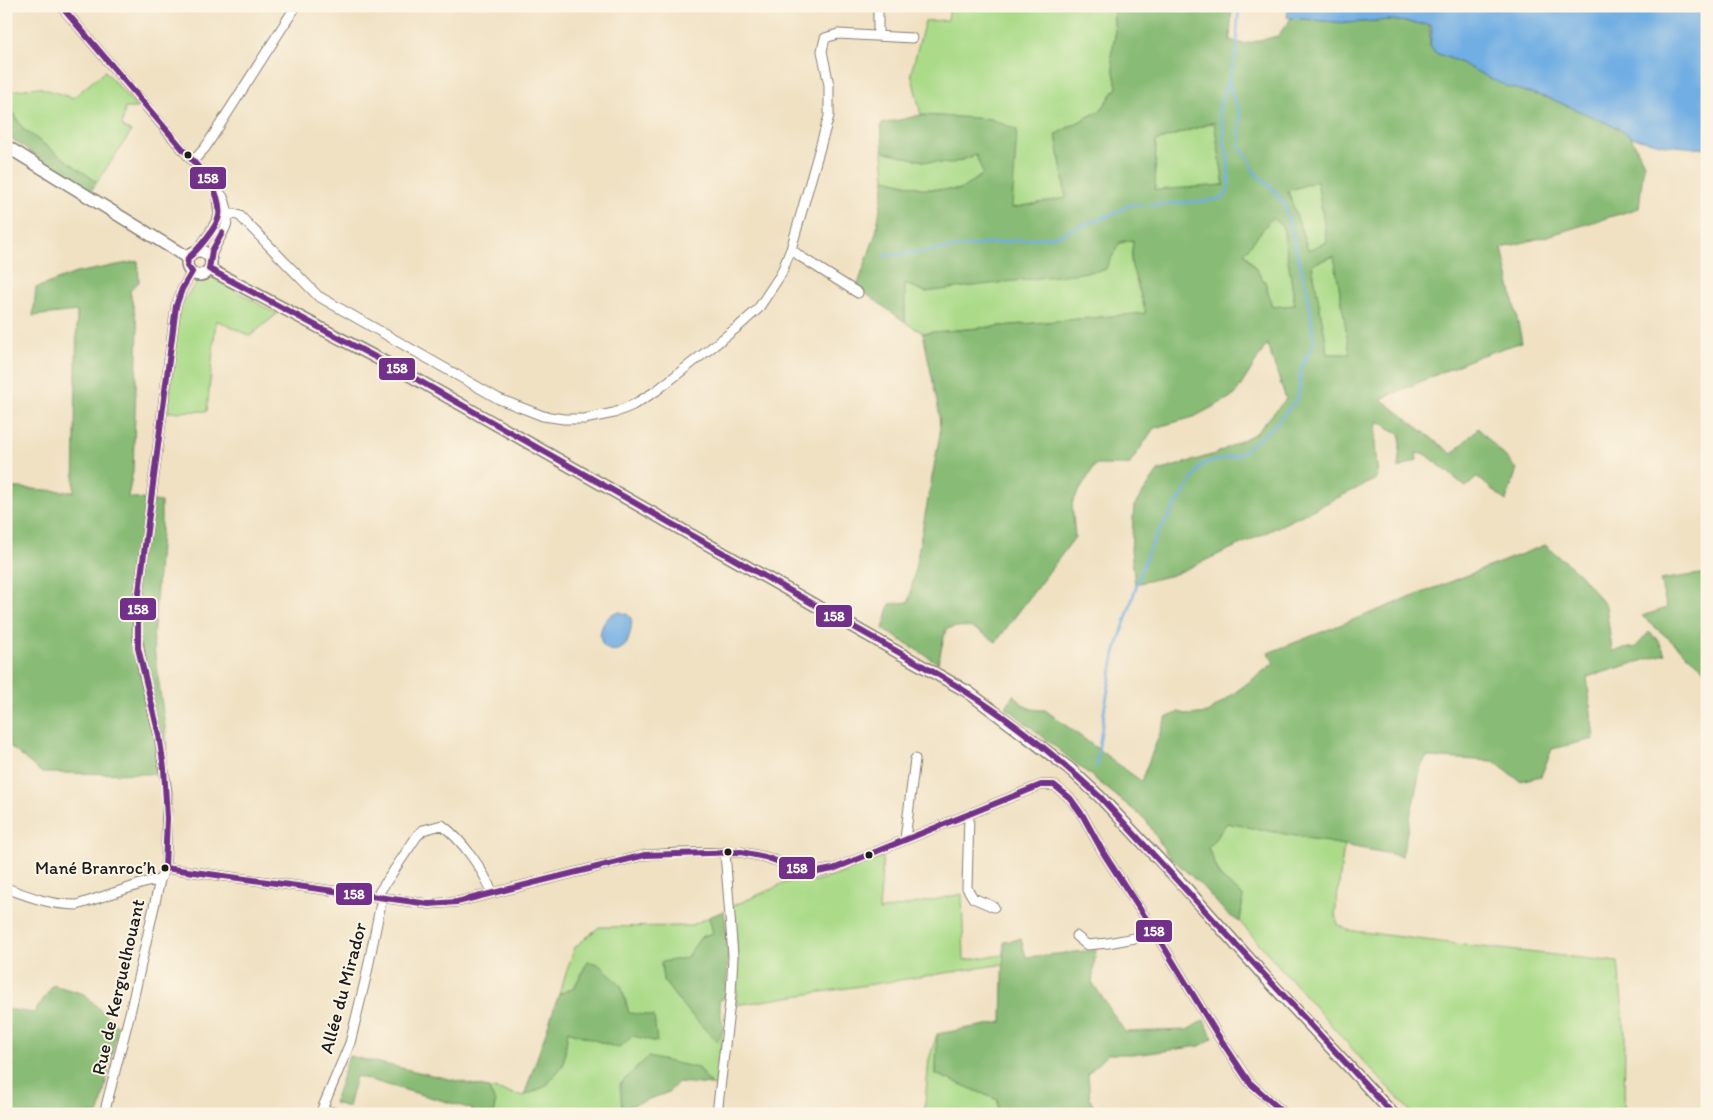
<svg xmlns="http://www.w3.org/2000/svg" width="1713" height="1120" font-family="Itim,sans-serif">
<rect width="100%" height="100%" fill="#fcf5e5"/>
<filter id="ink" filterUnits="userSpaceOnUse"><feTurbulence type="fractalNoise" baseFrequency=".02" numOctaves="2"/><feDisplacementMap in="SourceGraphic" scale="10" xChannelSelector="R" yChannelSelector="G"/><feConvolveMatrix kernelMatrix="1 2 1 2 8 2 1 2 1" color-interpolation-filters="sRGB"/></filter>
<filter id="wash" filterUnits="userSpaceOnUse"><feTurbulence type="fractalNoise" baseFrequency=".0096" numOctaves="4" result="noise"/><feDisplacementMap in="SourceGraphic" scale="20" xChannelSelector="R" yChannelSelector="G"/><feGaussianBlur stdDeviation="1.12" result="paint"/><feColorMatrix in="noise" values="0 0 0 0 0 0 0 0 0 0 0 0 0 0 0 0 0 1.4 0 .05"/><feComposite in="paint" operator="in"/></filter>
<g filter="url(#wash)">
<rect width="100%" height="100%" fill="#f0e1c3"/>
<path fill="#abdb89" stroke="#647c52" d="M 950,6 L 1113,6 L 1115,36 L 1111,56 L 1117,87 L 1101,110 L 1056,134 L 1066,198 L 1012,208 L 991,119 L 921,115 L 911,73 L 925,21 L 948,20 Z
M 105,71 L 137,108 L 125,108 L 122,126 L 131,132 L 97,182 L 23,129 L 6,101 L 6,92 L 38,87 L 73,98 Z
M 1215,122 L 1224,185 L 1154,191 L 1156,141 Z
M 883,151 L 923,161 L 950,164 L 976,155 L 984,174 L 960,190 L 925,189 L 885,179 Z
M 1317,181 L 1327,242 L 1308,250 L 1288,191 Z
M 1272,217 L 1283,227 L 1295,305 L 1272,307 L 1265,282 L 1244,252 Z
M 1133,240 L 1131,263 L 1146,313 L 923,333 L 905,322 L 904,283 L 925,292 Z
M 1335,256 L 1351,354 L 1328,354 L 1312,264 Z
M 211,277 L 277,314 L 250,336 L 216,320 L 207,411 L 168,412 L 179,307 L 194,286 L 204,278 Z
M 1227,823 L 1344,845 L 1335,915 L 1338,924 L 1347,930 L 1464,945 L 1618,962 L 1625,1032 L 1624,1114 L 1413,1114 L 1363,1061 L 1240,922 L 1243,896 L 1221,878 L 1208,848 Z
M 883,856 L 879,911 L 962,894 L 964,960 L 1004,955 L 1004,964 L 736,1005 L 738,961 L 733,906 L 799,877 L 815,881 L 835,876 Z
M 709,917 L 713,933 L 701,937 L 686,958 L 661,963 L 663,980 L 682,1005 L 717,1041 L 723,1028 L 716,1086 L 711,1085 L 698,1068 L 622,1109 L 646,1114 L 494,1114 L 495,1102 L 488,1088 L 524,1096 L 546,1086 L 563,1065 L 568,1031 L 618,1048 L 629,1013 L 621,986 L 588,961 L 574,988 L 559,994 L 575,947 L 599,927 L 690,926 Z
M 937,1034 L 936,1074 L 998,1100 L 998,1114 L 924,1114 L 929,1059 Z"/>
<path fill="#88bb75" stroke="#526c48" fill-rule="evenodd" d="M 1113,6 L 1232,6 L 1230,40 L 1244,44 L 1278,36 L 1291,18 L 1347,23 L 1390,20 L 1430,25 L 1430,46 L 1435,53 L 1457,61 L 1509,87 L 1552,99 L 1618,128 L 1631,137 L 1644,163 L 1639,208 L 1541,238 L 1502,248 L 1522,342 L 1479,356 L 1381,399 L 1452,454 L 1478,428 L 1517,469 L 1506,501 L 1476,476 L 1473,481 L 1466,487 L 1427,455 L 1416,453 L 1417,460 L 1398,469 L 1401,435 L 1377,421 L 1375,444 L 1378,478 L 1259,536 L 1173,575 L 1135,584 L 1131,550 L 1134,506 L 1158,471 L 1215,454 L 1256,433 L 1286,399 L 1267,344 L 1235,395 L 1194,417 L 1154,428 L 1129,465 L 1095,465 L 1072,503 L 1075,537 L 996,642 C 977,629 970,623 946,629 L 938,663 L 883,629 L 890,604 L 909,602 L 940,434 L 939,412 L 923,333 L 1146,313 L 1131,263 L 1133,240 L 1120,242 L 1105,270 L 925,292 L 905,283 L 905,322 L 857,287 L 876,233 L 885,179 L 925,189 L 960,190 L 983,174 L 976,155 L 950,164 L 923,161 L 883,151 L 881,124 L 921,115 L 991,119 L 1017,130 L 1012,208 L 1066,198 L 1056,134 L 1101,110 L 1117,87 L 1111,56 L 1115,36 ZM 1214,122 L 1224,185 L 1155,190 L 1156,141 ZM 1317,181 L 1327,242 L 1308,250 L 1288,191 ZM 1272,218 L 1283,227 L 1295,305 L 1272,307 L 1265,282 L 1244,253 ZM 1334,256 L 1350,354 L 1328,354 L 1312,264 Z
M 6,101 L 23,129 L 97,182 L 91,191 L 6,135 Z
M 138,261 L 139,282 L 130,291 L 138,329 L 133,471 L 128,497 L 161,502 L 161,532 L 153,641 L 167,741 L 164,774 L 42,773 L 6,743 L 6,487 L 74,492 L 77,311 L 33,316 L 36,288 L 76,273 Z
M 1545,545 L 1579,573 L 1606,606 L 1612,651 L 1636,647 L 1649,632 L 1659,641 L 1665,654 L 1587,677 L 1594,739 L 1552,749 L 1541,776 L 1520,781 L 1493,761 L 1427,757 L 1421,766 L 1402,856 L 1227,823 L 1208,848 L 1221,878 L 1243,896 L 1240,922 L 1227,914 L 1201,885 L 1167,854 L 1146,820 L 1006,707 L 1014,694 C 1023,707 1028,710 1045,710 L 1141,781 L 1166,718 L 1179,712 L 1189,715 L 1208,713 L 1274,663 L 1268,653 Z
M 1707,573 L 1707,671 L 1642,616 L 1667,608 L 1660,580 Z
M 724,911 L 729,949 L 725,998 L 719,1001 L 723,1028 L 717,1042 L 682,1005 L 663,980 L 661,962 L 686,958 L 701,937 L 713,933 L 709,917 Z
M 1021,939 L 1026,957 L 1096,950 L 1092,982 L 1125,1032 L 1187,1030 L 1204,1020 L 1213,1038 L 1200,1046 L 1142,1054 L 1107,1054 L 1088,1074 L 1090,1100 L 1098,1114 L 998,1114 L 998,1100 L 936,1074 L 937,1034 L 1002,1022 L 1004,942 Z
M 588,961 L 601,965 L 621,986 L 629,1013 L 654,1016 L 657,1042 L 633,1036 L 618,1048 L 568,1031 L 563,1065 L 546,1086 L 524,1096 L 559,994 L 574,988 Z
M 53,985 L 84,994 L 118,1027 L 100,1109 L 98,1114 L 6,1114 L 6,1009 L 34,1013 Z
M 349,1056 L 488,1088 L 495,1102 L 494,1114 L 471,1114 L 472,1109 L 356,1076 L 348,1107 L 334,1103 Z
M 648,1057 L 698,1068 L 711,1085 L 678,1082 L 669,1092 L 622,1109 L 620,1084 Z"/>
<path fill="#71aee3" stroke="#466580" d="M 1280,6 L 1707,6 L 1707,149 L 1665,145 L 1631,137 L 1618,128 L 1552,99 L 1509,87 L 1497,82 L 1457,61 L 1435,53 L 1430,46 L 1432,27 L 1430,25 L 1390,20 L 1347,23 L 1291,18 L 1287,17 L 1288,11 L 1287,8 Z
M 616,612 C 627,612 634,616 631,628 C 630,633 629,639 627,643 C 622,651 609,654 603,645 C 596,634 604,617 616,612 Z"/>
<g fill="none" stroke-linecap="round" stroke-linejoin="round">
<path stroke="#71aee3" stroke-width="2.5" d="M 1150,205 L 1206,201 L 1222,198 L 1227,194 L 1229,186 L 1228,154 L 1224,144 L 1224,128 L 1219,117 L 1219,107 L 1223,98 L 1224,89 L 1228,81
M 884,256 L 1056,236 L 1118,212 L 1129,205 L 1144,205
M 1096,767 L 1105,706 L 1115,653 L 1145,559 L 1156,536 L 1202,464 L 1238,455 L 1272,428 L 1298,398 L 1301,369 L 1314,341 L 1307,290 L 1284,204 L 1273,189 L 1255,173 L 1248,158 L 1240,147 L 1240,112 L 1231,91 L 1229,80 L 1238,47 L 1237,34 L 1239,6"/>
</g>
</g>
<g filter="url(#ink)">
<g fill="none" stroke-linecap="round" stroke-linejoin="round">
<g stroke="#867e70" stroke-width="11">
<path id="minor" d="M 61,6 L 223,197 C 236,228 219,231 210,259
M 878,36 L 878,6
M 193,161 L 205,148 L 296,6
M 219,216 L 234,214 L 240,216 L 318,296 L 499,399 L 543,416 L 564,419 L 584,419 L 614,413 L 633,405 L 656,391 L 739,326 L 758,309 L 781,274 L 791,249 L 829,116 L 829,85 L 822,51 L 825,38 L 838,34 L 912,38
M 791,249 L 801,257 L 858,293
M 196,252 L 209,234 L 219,216 L 216,190
M 969,815 L 967,888 L 973,898 L 994,907
M 905,839 L 915,759
M 165,868 L 429,904 L 457,902 L 645,855 L 679,853 L 741,852 L 765,857 L 799,869 L 817,872 L 833,869 L 1041,785 L 1054,785 L 1070,798 L 1083,816 L 1104,854 L 1156,934 L 1217,1034 L 1249,1082 L 1285,1114
M 6,888 C 30,897 51,905 77,905 L 147,882 L 160,880
M 376,897 L 417,836 L 423,830 L 442,825 C 462,840 484,870 492,893
M 1076,936 L 1087,945 L 1108,943 L 1156,934
M 322,1110 L 343,1114
M 104,1114 L 131,1009 L 160,880 L 165,868 L 166,849 L 167,792 L 159,736 L 143,672 L 137,635 L 138,600 L 176,306 L 182,289 L 192,272
M 320,1114 L 350,1043 L 366,977 L 382,898
M 717,1114 L 731,994 L 733,956 L 725,852"/>
</g>
<g stroke="#867e70" stroke-width="14">
<path id="major" d="M 6,146 L 188,258
M187 263a12 12 0 1 1 24 0a12 12 0 1 1-24 0Z
M 209,269 L 409,375 L 968,692 L 1070,769 L 1101,798 L 1182,884 L 1267,979 L 1393,1114"/>
</g>
<use href="#minor" stroke="#fff" stroke-width="9"/>
<use href="#major" stroke="#fff" stroke-width="11"/>
<g stroke="#fcf5e5" stroke-width="10">
<path id="bus-1" d="M 61,6 L 210,181 C 215,189 221,205 219,216 C 217,227 197,251 188,258 L 187,266 L 192,272 L 182,289 L 176,306 L 138,600 L 138,648 L 159,735 L 164,768 L 167,818 L 165,868 L 429,904 L 457,902 L 645,855 L 741,852 L 765,857 L 799,869 L 817,872 L 833,869 L 1041,785 L 1054,785 L 1070,798 L 1083,816 L 1104,854 L 1156,934 L 1217,1034 L 1249,1082 L 1285,1114
M 222,233 L 212,251 L 209,269 L 409,375 L 937,674 C 996,708 1051,751 1101,798 L 1393,1114"/>
</g>
<use href="#bus-1" stroke="#73308a" stroke-width="6"/>
</g>
</g>
<g fill="#1c1c1c" stroke="#fcf5e5" stroke-width="2">
<circle cx="188" cy="155" r="4.5"/>
<circle cx="728" cy="852" r="4.5"/>
<circle cx="869" cy="855" r="4.5"/>
<circle cx="165" cy="868" r="4.5"/>
</g>
<g text-anchor="middle" dominant-baseline="central" stroke-width="4" stroke-linejoin="round" paint-order="stroke">
<g font-size="18" fill="#1c1c1c" stroke="#fcf5e5" text-anchor="end">
<text x="156" y="868">Mané Branroc’h</text>
</g>
<g font-size="19" fill="#1c1c1c" stroke="#fcf5e5">
<text transform="translate(118 987) rotate(-77)">Rue de Kerguelhouant</text>
<text transform="translate(343 988) rotate(-75)">Allée du Mirador</text>
</g>
</g>
<g stroke="#fcf5e5" stroke-width="2">
<rect x="189" y="166" width="38" height="24" rx="5" fill="#73308a"/>
<rect x="378" y="357" width="38" height="24" rx="5" fill="#73308a"/>
<rect x="119" y="597" width="38" height="24" rx="5" fill="#73308a"/>
<rect x="815" y="604" width="38" height="24" rx="5" fill="#73308a"/>
<rect x="778" y="856" width="38" height="24" rx="5" fill="#73308a"/>
<rect x="335" y="882" width="38" height="24" rx="5" fill="#73308a"/>
<rect x="1135" y="919" width="38" height="24" rx="5" fill="#73308a"/>
</g>
<g font-size="14" text-anchor="middle" font-weight="bold" fill="#fff">
<text x="208" y="183">158</text>
<text x="397" y="373">158</text>
<text x="138" y="614">158</text>
<text x="834" y="621">158</text>
<text x="797" y="873">158</text>
<text x="354" y="899">158</text>
<text x="1154" y="936">158</text>
</g>
<rect width="1713" height="1120" fill="none" stroke="#fcf5e5" stroke-width="25"/>
</svg>
